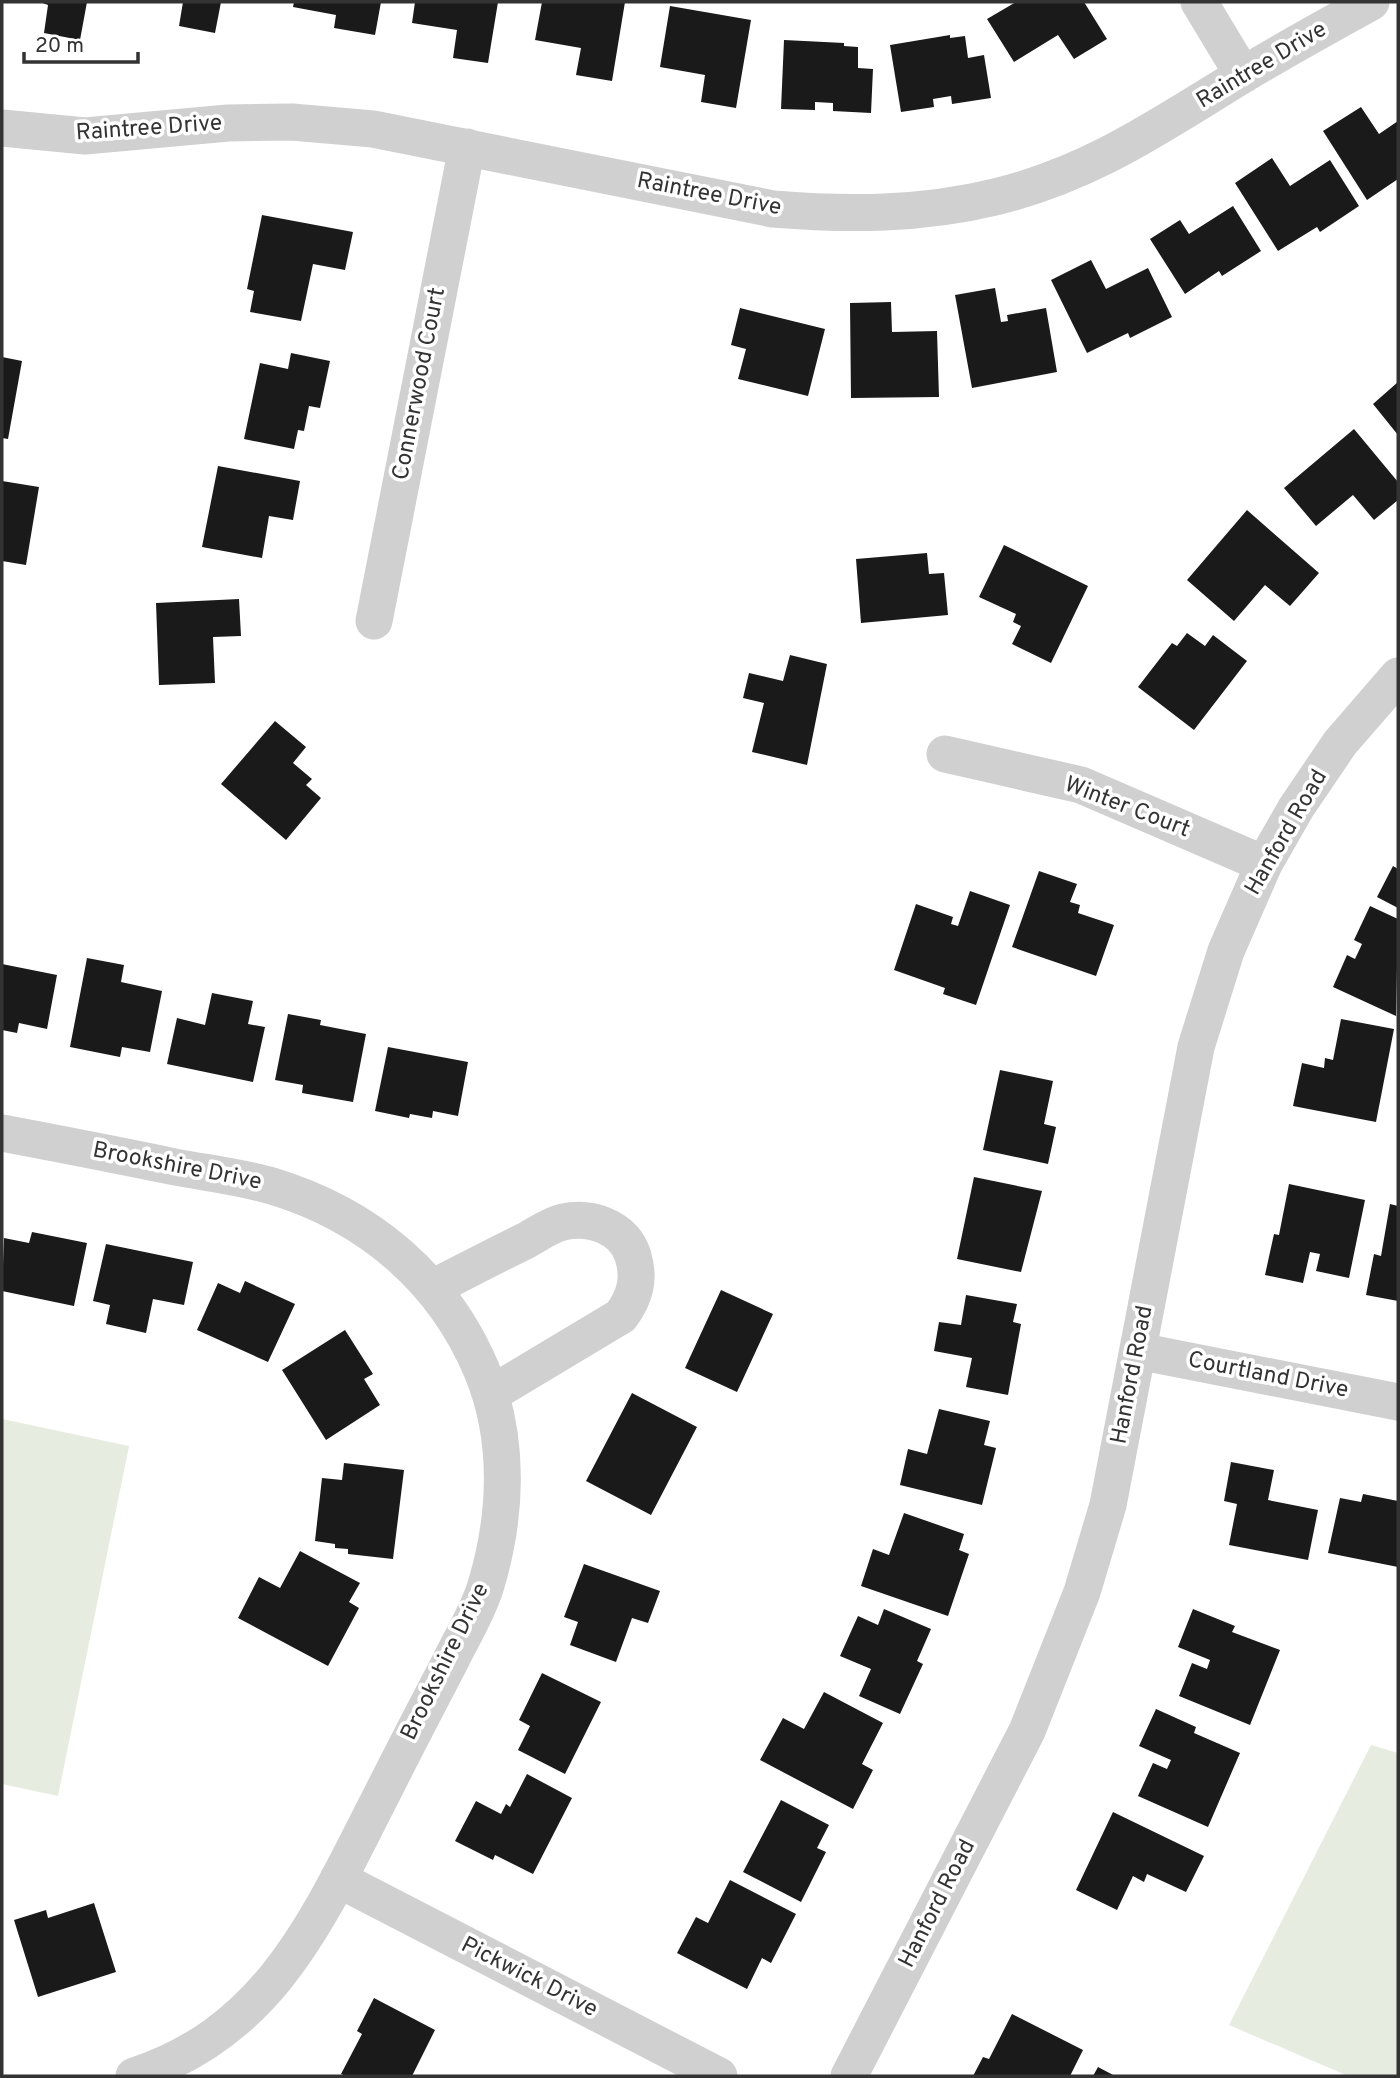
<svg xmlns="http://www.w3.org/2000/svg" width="1400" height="2078" font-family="Overpass,sans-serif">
<rect width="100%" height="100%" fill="#fff"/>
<path fill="#e6ecdf" d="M 2,1419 L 129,1446 L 58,1796 L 2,1784 Z
M 1371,1745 L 1398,1753 L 1398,2076 L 1348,2076 L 1229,2025 Z"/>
<path fill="#1a1a1a" d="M 40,2 L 87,2 L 80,40 L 44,33 L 48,5 Z
M 183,2 L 221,2 L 215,33 L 179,26 Z
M 294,2 L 381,2 L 375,35 L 334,28 L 336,15 L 293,7 Z
M 415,2 L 498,2 L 488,63 L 453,58 L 457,30 L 412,23 Z
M 542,2 L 625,2 L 612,81 L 576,75 L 581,48 L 535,40 Z
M 1016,2 L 1084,2 L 1107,39 L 1074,59 L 1058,35 L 1014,62 L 987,19 Z
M 670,6 L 751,20 L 736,108 L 701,102 L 705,75 L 660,67 Z
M 950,35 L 950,38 L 965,36 L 968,58 L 984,55 L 991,98 L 952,104 L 951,96 L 933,99 L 934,107 L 901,112 L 890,45 Z
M 784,40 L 844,43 L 844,46 L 858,47 L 858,68 L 873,69 L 871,113 L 833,111 L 833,103 L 815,102 L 815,110 L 781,109 Z
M 1361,107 L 1379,134 L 1398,121 L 1398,179 L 1367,200 L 1323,131 Z
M 1272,158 L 1290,186 L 1330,160 L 1359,206 L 1320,232 L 1317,227 L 1278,251 L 1235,183 Z
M 1233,206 L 1261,251 L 1222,276 L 1219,271 L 1185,294 L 1150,239 L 1180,220 L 1189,234 Z
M 262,215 L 353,232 L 345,270 L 313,264 L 301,321 L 250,312 L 254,291 L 247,289 Z
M 1091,260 L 1106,289 L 1148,268 L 1172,317 L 1130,338 L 1128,333 L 1087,353 L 1051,280 Z
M 995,288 L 1001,322 L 1008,321 L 1007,315 L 1046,308 L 1057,372 L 972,388 L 955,295 Z
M 891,302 L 892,332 L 937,331 L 939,397 L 851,398 L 850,303 Z
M 740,308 L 825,329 L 808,396 L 738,379 L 746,349 L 731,345 Z
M 291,353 L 330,361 L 320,408 L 309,406 L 304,431 L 298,430 L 294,449 L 244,439 L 260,363 L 288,369 Z
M 2,357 L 22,361 L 8,439 L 2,438 Z
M 1398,382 L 1398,435 L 1373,404 Z
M 1354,429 L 1398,482 L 1398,500 L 1374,520 L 1353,495 L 1316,526 L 1284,488 Z
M 218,466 L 300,481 L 293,520 L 269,516 L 262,558 L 202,547 Z
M 2,481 L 39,487 L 26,565 L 2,561 Z
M 1247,510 L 1319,573 L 1290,606 L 1265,585 L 1234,621 L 1187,580 Z
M 1004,545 L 1088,586 L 1051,663 L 1012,644 L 1021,626 L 1013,622 L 1016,614 L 979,597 Z
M 927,553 L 929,574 L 944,573 L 948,615 L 861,623 L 856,559 Z
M 239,599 L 241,636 L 213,637 L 215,683 L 159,685 L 156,603 Z
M 1187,633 L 1205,646 L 1213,635 L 1247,661 L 1194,730 L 1138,687 L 1172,643 L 1177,646 Z
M 790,655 L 827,664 L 807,765 L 752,752 L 764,703 L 743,698 L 749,673 L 783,681 Z
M 275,721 L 306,747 L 293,763 L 312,779 L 306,785 L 321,798 L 286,840 L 221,784 Z
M 1393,866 L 1398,869 L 1398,908 L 1377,897 Z
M 1039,871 L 1077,884 L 1070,902 L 1080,905 L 1078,913 L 1114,925 L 1096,976 L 1012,947 Z
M 970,891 L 1010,905 L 976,1005 L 943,994 L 945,988 L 894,970 L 916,904 L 953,917 L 951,924 L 958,926 Z
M 1370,906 L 1398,919 L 1396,1016 L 1333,987 L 1347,955 L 1355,959 L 1362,944 L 1354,940 Z
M 87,958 L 124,965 L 121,982 L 162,991 L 150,1052 L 122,1047 L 120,1057 L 70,1047 Z
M 2,964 L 57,975 L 47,1029 L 19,1023 L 17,1033 L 2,1030 Z
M 212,993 L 253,1001 L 248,1024 L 265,1027 L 253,1082 L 167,1064 L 177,1018 L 205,1025 Z
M 288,1014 L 321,1020 L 320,1025 L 366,1034 L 353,1102 L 302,1093 L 303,1085 L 275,1080 Z
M 1341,1019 L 1394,1029 L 1376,1122 L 1293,1106 L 1302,1063 L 1324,1068 L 1325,1058 L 1333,1060 Z
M 388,1047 L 468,1062 L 458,1116 L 433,1111 L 432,1118 L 410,1114 L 409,1118 L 375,1111 Z
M 1000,1070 L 1053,1081 L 1044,1124 L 1056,1127 L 1048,1164 L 983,1150 Z
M 974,1177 L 1042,1191 L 1021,1272 L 957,1259 Z
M 1289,1184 L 1365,1200 L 1349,1278 L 1316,1271 L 1320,1254 L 1310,1252 L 1303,1283 L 1265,1275 L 1274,1234 L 1279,1235 Z
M 1390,1204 L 1398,1206 L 1398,1301 L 1366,1295 L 1374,1254 L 1381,1256 Z
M 32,1232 L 87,1243 L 74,1306 L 2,1291 L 4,1238 L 29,1243 Z
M 106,1244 L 193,1262 L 184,1305 L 153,1299 L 146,1333 L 106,1324 L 110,1305 L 93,1301 Z
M 245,1281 L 295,1304 L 268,1362 L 197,1330 L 218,1283 L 240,1293 Z
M 721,1290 L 773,1314 L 737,1392 L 685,1368 Z
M 966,1295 L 1017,1304 L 1013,1322 L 1021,1324 L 1008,1395 L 966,1387 L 972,1358 L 934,1351 L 939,1322 L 961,1325 Z
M 345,1330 L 373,1374 L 364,1379 L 380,1405 L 326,1440 L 282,1370 Z
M 632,1393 L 697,1427 L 651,1515 L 586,1481 Z
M 939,1409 L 990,1421 L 984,1445 L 996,1448 L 982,1505 L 900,1485 L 908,1449 L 927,1454 Z
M 1231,1462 L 1274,1470 L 1268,1500 L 1318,1510 L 1308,1560 L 1229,1545 L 1237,1504 L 1224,1501 Z
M 344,1463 L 404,1470 L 393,1559 L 348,1554 L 348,1549 L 335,1548 L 335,1544 L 315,1541 L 322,1478 L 342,1480 Z
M 1363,1494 L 1398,1501 L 1398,1567 L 1328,1553 L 1340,1498 L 1361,1502 Z
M 904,1513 L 964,1534 L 959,1550 L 969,1554 L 948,1616 L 861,1586 L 873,1549 L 889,1555 Z
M 300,1551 L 360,1583 L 349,1602 L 359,1608 L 328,1666 L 238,1618 L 259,1577 L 280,1588 Z
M 584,1564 L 660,1591 L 648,1623 L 632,1618 L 616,1662 L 570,1645 L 578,1622 L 564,1617 Z
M 884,1609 L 931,1629 L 917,1661 L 923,1664 L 900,1714 L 859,1696 L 871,1669 L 840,1656 L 858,1616 L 878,1625 Z
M 1193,1609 L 1235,1626 L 1232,1632 L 1280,1650 L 1250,1725 L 1179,1696 L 1192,1663 L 1207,1669 L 1210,1660 L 1178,1647 Z
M 542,1673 L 601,1702 L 565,1774 L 518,1750 L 530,1726 L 519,1720 Z
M 824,1692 L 883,1723 L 862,1764 L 873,1770 L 853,1809 L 760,1760 L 783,1718 L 804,1729 Z
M 1156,1709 L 1196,1727 L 1194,1733 L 1240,1753 L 1208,1827 L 1138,1796 L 1153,1763 L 1167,1769 L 1171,1760 L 1139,1746 Z
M 527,1774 L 572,1798 L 533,1874 L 495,1855 L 493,1860 L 455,1841 L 476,1801 L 501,1814 L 506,1804 L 510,1807 Z
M 781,1800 L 829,1825 L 817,1848 L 826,1852 L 801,1902 L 743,1872 Z
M 1113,1812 L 1204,1856 L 1186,1892 L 1147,1874 L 1144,1882 L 1133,1876 L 1117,1910 L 1076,1890 Z
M 730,1880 L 796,1914 L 771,1963 L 762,1958 L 747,1989 L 677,1953 L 696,1917 L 708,1923 Z
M 94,1903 L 116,1972 L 38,1997 L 14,1920 L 46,1910 L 48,1918 Z
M 374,1998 L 435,2030 L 412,2076 L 346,2076 L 341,2074 L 362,2034 L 357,2031 Z
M 1012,2014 L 1083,2050 L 1070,2076 L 973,2076 L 983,2057 L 989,2059 Z
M 1098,2067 L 1115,2076 L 1093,2076 Z"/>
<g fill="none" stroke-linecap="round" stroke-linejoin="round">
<path stroke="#d0d0d0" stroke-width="37" d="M 1199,2 L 1243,75
M 2,128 L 85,136 L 228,123 L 292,122 L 373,129 L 773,209 C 848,215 921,215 995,197 C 1091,174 1159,126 1241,76 C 1284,50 1328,26 1371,2
M 374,621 L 467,147
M 945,754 L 1081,785 L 1264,864
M 2,1133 C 60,1144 117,1155 175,1167 C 207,1173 241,1177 272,1186 C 368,1215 443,1278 482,1371 C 510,1439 507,1515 486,1585 C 478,1612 462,1637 450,1662 C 427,1706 404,1750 382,1794 C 320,1914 273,2031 134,2076
M 434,1287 C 464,1272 494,1256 525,1241 C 536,1235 550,1225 563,1222 C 591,1216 624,1227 633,1256 C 640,1279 635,1297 621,1316 L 491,1394
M 1138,1351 L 1398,1402
M 338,1879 L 719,2076
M 849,2076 L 1027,1731 L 1082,1592 L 1108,1505 L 1196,1047 L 1226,951 L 1264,864 L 1296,808 L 1340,743 L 1398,676"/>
</g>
<g text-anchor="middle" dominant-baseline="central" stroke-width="7" stroke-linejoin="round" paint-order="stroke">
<g font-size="23" fill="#333" stroke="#fff">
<text transform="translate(1262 66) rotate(-31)">Raintree Drive</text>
<text transform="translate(149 129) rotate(-4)">Raintree Drive</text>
<text transform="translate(709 195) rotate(11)">Raintree Drive</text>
<text transform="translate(420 384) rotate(-79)">Connerwood Court</text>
<text transform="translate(1127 808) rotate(21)">Winter Court</text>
<text transform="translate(1287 833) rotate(-60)">Hanford Road</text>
<text transform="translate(177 1167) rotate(11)">Brookshire Drive</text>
<text transform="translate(1133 1375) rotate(-79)">Hanford Road</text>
<text transform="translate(1268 1376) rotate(11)">Courtland Drive</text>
<text transform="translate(446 1662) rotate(-64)">Brookshire Drive</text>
<text transform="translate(938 1904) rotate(-63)">Hanford Road</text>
<text transform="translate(529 1978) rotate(27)">Pickwick Drive</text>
</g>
</g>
<rect width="1400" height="2078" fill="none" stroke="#333333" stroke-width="7"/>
<path d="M24 52v10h114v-10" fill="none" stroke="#333333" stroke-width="3.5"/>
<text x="35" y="52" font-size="21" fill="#333333" stroke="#ffffff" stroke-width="5" paint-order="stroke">20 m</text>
</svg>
